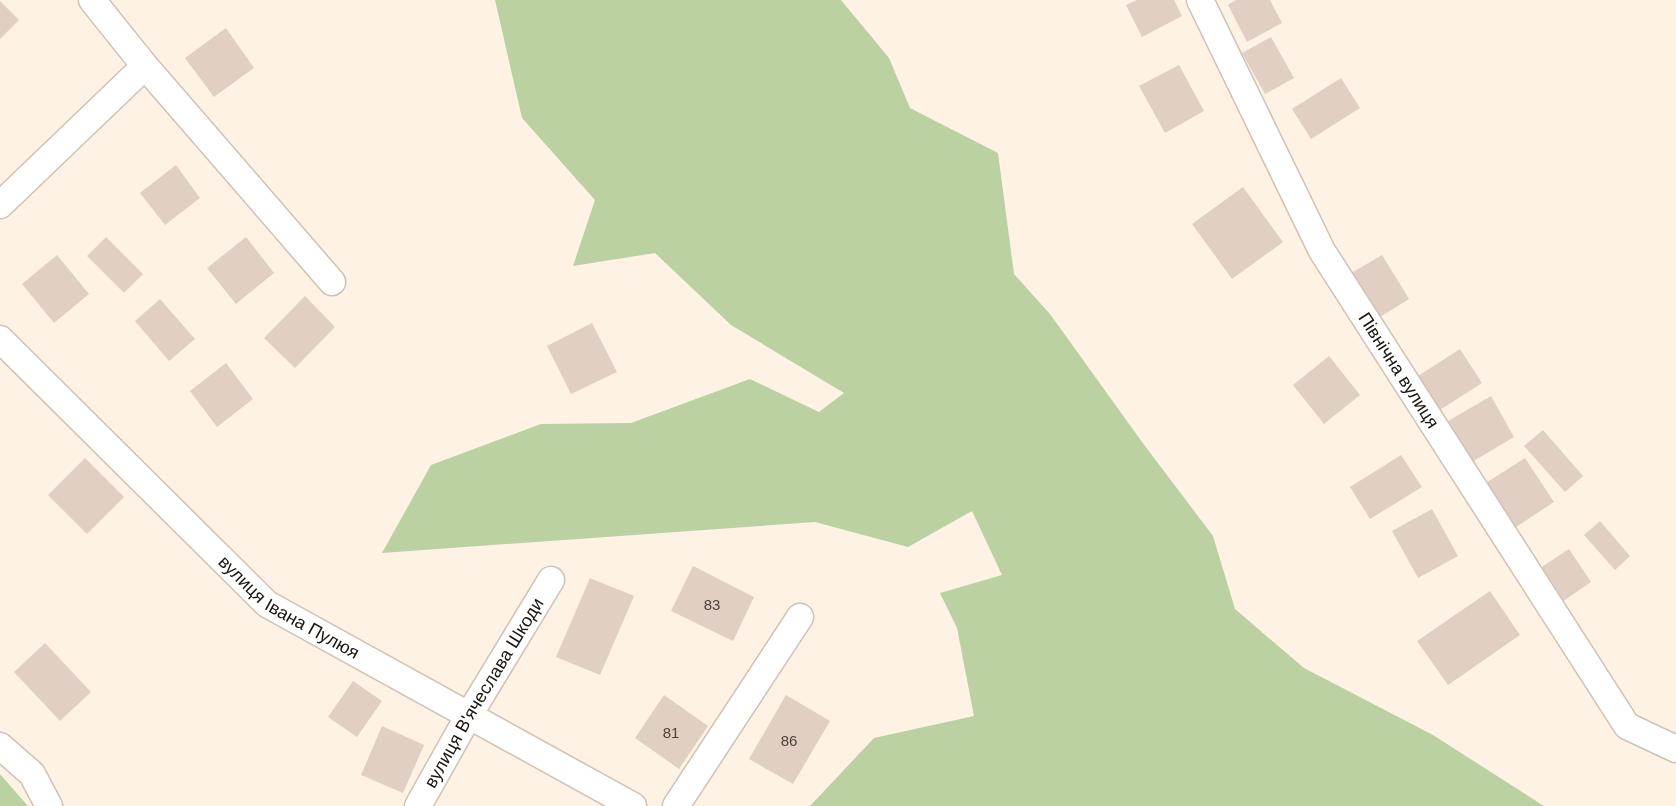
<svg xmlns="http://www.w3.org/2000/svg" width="1676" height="806" font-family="Helvetica,sans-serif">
<rect width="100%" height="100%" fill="#fef2e5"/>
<path fill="#bbd1a2" d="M 495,0 L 841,0 L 889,58 L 910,108 L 998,153 L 1014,274 L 1050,314 L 1142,442 L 1213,536 L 1235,609 L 1304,668 L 1433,735 L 1544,806 L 810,806 L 874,738 L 974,716 L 957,628 L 940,593 L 1002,575 L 972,511 L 908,547 L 815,522 L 382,553 L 431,465 L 541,424 L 631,423 L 750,379 L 819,412 L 844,393 L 731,325 L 655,253 L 573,266 L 595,200 L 522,118 Z
M 0,774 L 28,806 L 0,806 Z"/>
<path fill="#e1cfc3" d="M 1137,0 L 1174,0 L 1182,16 L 1142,37 L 1126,5 Z
M 1236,0 L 1270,0 L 1282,23 L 1247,42 L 1228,5 Z
M 0,1 L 19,20 L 0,39 Z
M 226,28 L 254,68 L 214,97 L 185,58 Z
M 1271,37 L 1294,78 L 1265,94 L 1242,53 Z
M 1179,65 L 1204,111 L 1165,133 L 1139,86 Z
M 1341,78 L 1360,108 L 1311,139 L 1292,109 Z
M 176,165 L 200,198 L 165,225 L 140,193 Z
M 1243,187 L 1283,242 L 1232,279 L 1192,224 Z
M 106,237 L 143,274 L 124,293 L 87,256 Z
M 246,237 L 274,273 L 236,304 L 207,268 Z
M 57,255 L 89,294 L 54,323 L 22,284 Z
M 1382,255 L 1409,299 L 1375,320 L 1348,275 Z
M 305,296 L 335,327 L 295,368 L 264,338 Z
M 160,299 L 195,339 L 169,361 L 135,321 Z
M 592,323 L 617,372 L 571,394 L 547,346 Z
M 1460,349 L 1482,383 L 1440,410 L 1418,376 Z
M 1329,356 L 1360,395 L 1324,424 L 1293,385 Z
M 226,363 L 253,399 L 217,427 L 190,391 Z
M 1491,396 L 1514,437 L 1467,465 L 1443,424 Z
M 1543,430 L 1583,476 L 1565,492 L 1524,446 Z
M 1401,455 L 1422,487 L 1370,519 L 1350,487 Z
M 85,458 L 124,497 L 87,534 L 48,495 Z
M 1525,458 L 1554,502 L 1513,529 L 1484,484 Z
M 1432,509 L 1458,556 L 1418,578 L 1392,531 Z
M 1600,521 L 1630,556 L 1615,570 L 1584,535 Z
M 1569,549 L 1591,582 L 1556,606 L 1534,572 Z
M 693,566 L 754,597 L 733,641 L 671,611 Z
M 590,578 L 634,596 L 600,675 L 556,657 Z
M 1490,591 L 1520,635 L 1448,685 L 1417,641 Z
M 45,643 L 91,692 L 60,721 L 14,672 Z
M 353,681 L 382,701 L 357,737 L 328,717 Z
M 664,695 L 708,726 L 679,769 L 635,738 Z
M 786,695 L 830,721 L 793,784 L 749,759 Z
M 382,726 L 424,745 L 403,793 L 361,775 Z"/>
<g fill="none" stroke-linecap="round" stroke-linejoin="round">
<g stroke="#d0c2b2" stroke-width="29">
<g id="street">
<path d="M 92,0 L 145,66 L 332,282"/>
<path id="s1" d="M 1200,0 L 1322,251 L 1627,726 L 1676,749"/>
<path d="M 0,205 L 145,66"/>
<path id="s2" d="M 0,339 L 267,604 L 633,806"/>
<path d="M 0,746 L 32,774 L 49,806"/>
<path id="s3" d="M 418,806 L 469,715 L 551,580"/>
<path d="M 676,806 L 800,617"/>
</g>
</g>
<use href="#street" stroke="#fff" stroke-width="26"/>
</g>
<g text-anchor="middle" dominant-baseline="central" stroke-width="4" stroke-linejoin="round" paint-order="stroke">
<g font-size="15" fill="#4b443c">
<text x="712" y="604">83</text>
<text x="671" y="732">81</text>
<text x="789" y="740">86</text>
</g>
<g font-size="18" fill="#19150f" stroke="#fff">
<text stroke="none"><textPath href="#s1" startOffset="421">Північна вулиця</textPath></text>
<text stroke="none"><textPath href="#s2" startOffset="396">вулиця Івана Пулюя</textPath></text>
<text stroke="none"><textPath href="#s3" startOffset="131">вулиця В'ячеслава Шкоди</textPath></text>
</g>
</g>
</svg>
